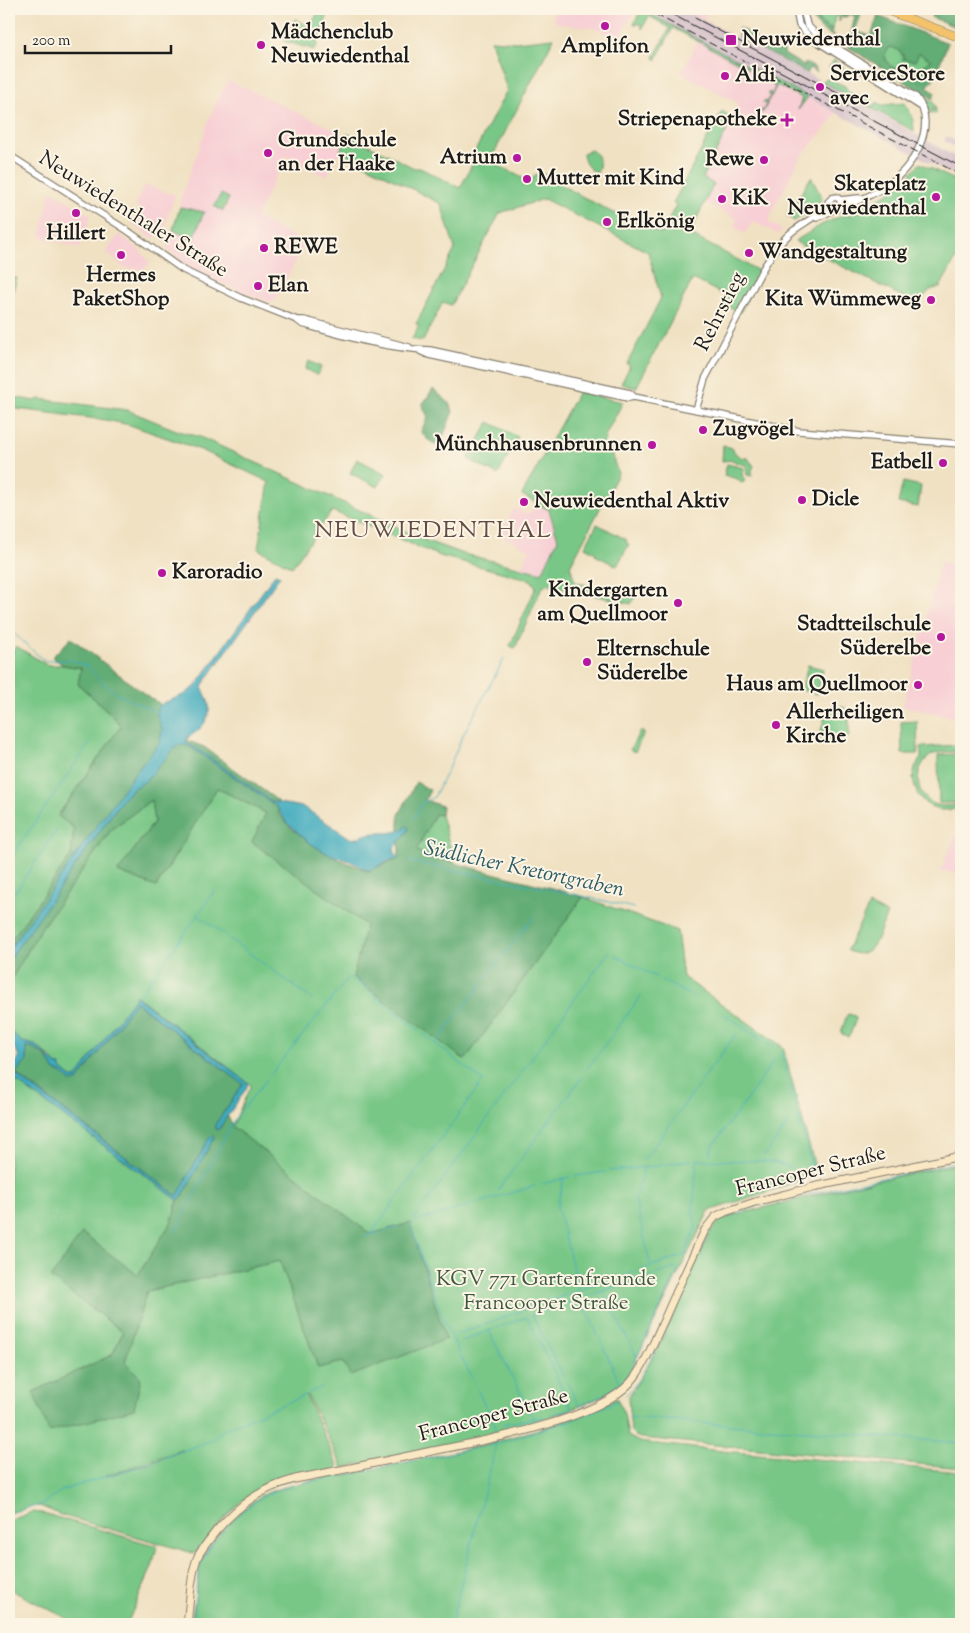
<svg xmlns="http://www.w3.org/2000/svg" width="970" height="1633" font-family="'Sorts Mill Goudy',serif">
<rect width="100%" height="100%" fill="#fcf5e5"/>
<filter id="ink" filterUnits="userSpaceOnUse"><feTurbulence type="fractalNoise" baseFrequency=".02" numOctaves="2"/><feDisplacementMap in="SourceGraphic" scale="10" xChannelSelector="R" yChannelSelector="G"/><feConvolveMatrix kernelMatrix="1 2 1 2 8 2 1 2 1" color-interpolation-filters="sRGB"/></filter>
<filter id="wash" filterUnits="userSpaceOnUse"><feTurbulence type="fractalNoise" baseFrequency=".0096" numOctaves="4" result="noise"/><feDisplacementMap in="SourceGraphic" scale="20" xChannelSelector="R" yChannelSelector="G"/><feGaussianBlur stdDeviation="1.12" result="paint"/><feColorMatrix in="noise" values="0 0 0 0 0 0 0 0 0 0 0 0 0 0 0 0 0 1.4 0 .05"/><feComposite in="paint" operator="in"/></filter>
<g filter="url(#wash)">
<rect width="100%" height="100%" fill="#f0e1c2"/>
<path fill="#f7cfd4" d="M 554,9 L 635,9 L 619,39 L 599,29 L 557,23 L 553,18 Z
M 692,9 L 706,9 L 705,20 L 691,13 Z
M 698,41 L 837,113 L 799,160 L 772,212 L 769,223 L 782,230 L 778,234 L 753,221 L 745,233 L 734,227 L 737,219 L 705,202 L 714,185 L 703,179 L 733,118 L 738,103 L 681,73 Z
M 228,80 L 348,136 L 326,177 L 286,156 L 256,217 L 305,243 L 275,301 L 271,303 L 219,282 L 188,266 L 168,251 L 167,247 L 173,230 L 193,240 L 204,212 L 180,207 L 181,197 L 213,109 Z
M 144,185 L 175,195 L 162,235 L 151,238 L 132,224 L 140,209 L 135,205 Z
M 51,191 L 91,215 L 80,248 L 40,237 Z
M 119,234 L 136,247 L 150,262 L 143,272 L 138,269 L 130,269 L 123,267 L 106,252 Z
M 536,502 L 549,510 L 558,540 L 541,573 L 521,567 L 530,550 L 498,534 L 500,530 L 502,531 L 514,508 L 526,514 L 531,512 Z
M 941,561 L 961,568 L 961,719 L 903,706 Z
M 961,825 L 961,873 L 940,871 Z"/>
<path fill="#d2bdc8" d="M 641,9 L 682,9 L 823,82 L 961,160 L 961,179 Z
M 947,136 L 961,145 L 961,151 L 944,141 Z"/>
<path fill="#79c787" stroke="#4a7252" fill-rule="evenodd" d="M 320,9 L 329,11 L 315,50 L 284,41 L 295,19 L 307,25 L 311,25 Z
M 815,9 C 826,9 836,11 845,17 L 841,17 L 839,22 L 839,16 L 835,16 L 832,30 C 822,24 815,21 815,9 Z
M 641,10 L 650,14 L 808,97 L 798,110 L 802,98 L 777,85 L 763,112 L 759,111 L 763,111 L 766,104 L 763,103 L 764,101 L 767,102 L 771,96 L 768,94 L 769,92 L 772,94 L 775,87 L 772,85 L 774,82 L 673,28 L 656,60 L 654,57 L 670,28 L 649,16 L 642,29 L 641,24 L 634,24 Z
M 554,38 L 490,161 L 530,182 L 535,175 L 544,174 L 565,187 L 613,213 L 622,214 L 661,234 L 676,205 L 673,203 L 722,111 L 733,118 L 703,178 L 714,184 L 689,234 L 761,272 L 740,313 L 725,305 L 728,297 L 693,279 L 636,388 L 621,384 L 630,366 L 627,364 L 661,298 L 648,252 L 544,199 L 500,213 L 451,305 L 443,302 L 423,341 L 412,339 L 419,326 L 416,324 L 455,249 L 441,204 L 340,151 L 348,134 L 414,168 L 420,168 L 460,188 L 475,159 L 472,157 L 507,90 L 491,40 L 516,42 Z
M 891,47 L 898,50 L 904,57 L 919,53 L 931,59 L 912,75 C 899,70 882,67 886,51 Z
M 834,60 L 842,66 L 846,72 L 836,74 L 838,69 L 836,67 L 833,66 L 829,68 Z
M 825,79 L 829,79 L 845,86 L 847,90 L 856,96 L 858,94 L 865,100 L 867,96 L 873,99 L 870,104 L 874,106 L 877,102 L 882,105 L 905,103 L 913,118 L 914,131 L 823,82 Z
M 920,94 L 933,102 L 936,108 L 932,108 L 932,110 L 936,109 L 936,114 L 931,113 L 918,95 Z
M 591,150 C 600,155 601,165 597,173 C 588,169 584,163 583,153 Z
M 920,163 L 961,183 L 961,250 L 940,287 L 930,290 L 917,304 L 804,247 L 795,241 L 821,225 L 843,215 L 851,215 L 859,207 L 889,193 L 905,180 Z
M 811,177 L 822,198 L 817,209 L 794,221 L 787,216 Z
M 221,194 L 229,198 L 223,211 L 214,206 Z
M 180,207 L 204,212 L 193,240 L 173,230 Z
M 9,276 L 17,278 L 10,301 L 9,301 Z
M 309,361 L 321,367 L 317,375 L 305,369 Z
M 578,392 L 623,402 L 606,434 L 603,445 L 610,449 L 618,474 L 570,566 L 575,582 L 635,597 L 631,604 L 547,584 L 541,589 L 515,648 L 510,646 L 536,587 L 531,580 L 440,556 L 332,511 L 292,567 L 258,549 L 269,482 L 201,450 L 130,425 L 106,420 L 9,408 L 9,396 L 35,401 L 39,399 L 127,410 L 176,430 L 200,437 L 427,541 L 460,553 L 542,573 L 558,539 L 549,510 L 522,495 Z
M 489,422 L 518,437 L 498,475 L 468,459 Z
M 723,445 L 732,448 L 735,453 L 744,459 L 747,457 L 754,466 L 752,470 L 752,476 L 747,475 L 746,465 L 735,462 L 733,460 L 722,461 Z
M 357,459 L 386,474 L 378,487 L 350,473 Z
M 727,464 L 744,468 L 742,476 L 745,479 L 744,482 L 741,483 L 738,479 L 724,475 Z
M 903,482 L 921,486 L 918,507 L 898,503 Z
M 597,524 L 627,540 L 626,543 L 629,544 L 617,566 L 595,555 L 596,553 L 585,547 Z
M 16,646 L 47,665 L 63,665 L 82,668 L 78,684 L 111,714 L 121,726 L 58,815 L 74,828 L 71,856 L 9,943 L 9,656 Z
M 808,665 L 823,669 L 817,694 L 801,690 Z
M 833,707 L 843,707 L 849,711 L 849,736 L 839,746 L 819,738 L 826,713 Z
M 917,721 L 918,754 L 902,754 L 901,722 Z
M 640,731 L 644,733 L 635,752 L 630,750 Z
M 961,745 L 961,752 C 953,752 942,751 934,754 C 913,763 913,795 934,804 C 942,807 952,805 961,805 L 961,809 L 942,810 L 934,808 L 925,803 L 918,795 L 915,788 L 913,778 L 915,767 L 921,758 L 921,747 Z
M 961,754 L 961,803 L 939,803 L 938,755 Z
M 217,788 L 266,813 L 253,842 L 366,925 L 465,1060 L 583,897 L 677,931 L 683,977 L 783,1047 L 817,1175 L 709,1211 L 624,1384 C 582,1410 539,1421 492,1433 L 483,1438 L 343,1468 L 307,1395 L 306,1396 L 338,1466 L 338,1469 C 305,1476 266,1480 241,1502 C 224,1517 211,1535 198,1552 L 193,1553 L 61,1515 L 40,1506 L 30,1507 L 9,1513 L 9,1076 L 178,1200 L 172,1221 L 138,1275 L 52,1278 L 123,1332 L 112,1355 L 33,1392 L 125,1362 L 146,1291 L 280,1261 L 318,1367 L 343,1362 L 370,1234 L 232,1127 L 251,1085 L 142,1000 L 136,996 L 78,1077 L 73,1079 L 64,1072 L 50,1057 L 35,1045 L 22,1042 L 9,1030 L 9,983 L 42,927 L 112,829 L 151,800 L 154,822 L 118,872 L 156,887 ZM 183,1450 L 150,1463 L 106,1476 L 182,1450 Z
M 435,814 L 441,815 L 455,864 L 416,851 Z
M 869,905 L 887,914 C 878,933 874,965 847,950 Z
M 849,1014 L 855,1016 L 856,1019 L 850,1035 L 848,1037 L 842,1034 L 841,1032 L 847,1015 Z
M 961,1163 L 961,1468 L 641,1438 L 635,1436 L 631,1432 L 628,1398 L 658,1348 L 711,1231 L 720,1221 L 737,1214 L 865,1183 Z
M 617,1398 L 624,1414 L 628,1436 L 639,1442 L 723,1451 L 961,1472 L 961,1624 L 191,1624 L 201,1560 L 210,1545 L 237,1514 L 260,1496 L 274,1490 L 312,1480 L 342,1475 L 342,1476 L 476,1447 L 556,1424 Z
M 32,1512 L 42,1513 L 157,1546 L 152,1567 L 127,1624 L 78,1624 L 9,1589 L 9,1521 Z"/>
<path fill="#62ac74" stroke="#3f6448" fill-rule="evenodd" d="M 811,9 L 815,9 C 814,21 822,25 832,30 L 831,33 L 836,38 C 825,33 810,23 811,9 Z
M 824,9 L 848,9 L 862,12 L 855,31 L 871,36 L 878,16 L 948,43 L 934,78 L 927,87 L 935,93 L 933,99 L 848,47 L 855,16 L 848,14 L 847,17 L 838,12 ZM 891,47 C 896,49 903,52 904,57 L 902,59 L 915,61 L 919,53 L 931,60 L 912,75 C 899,70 882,67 886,51 Z
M 934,9 L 961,9 L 961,29 L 931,17 Z
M 739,28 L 753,35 L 759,43 L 778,51 L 781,48 L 784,50 L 784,54 L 804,66 L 805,63 L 814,67 L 817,72 L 809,68 L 807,73 L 738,37 Z
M 433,389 L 448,402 L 453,411 L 443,437 L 436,445 L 427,439 L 421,431 L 428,417 L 422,405 Z
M 71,638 L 150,698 L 159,703 L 165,739 L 156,748 L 130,779 L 183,739 L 204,747 L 278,801 L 279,814 L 292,829 L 331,856 L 368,871 L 399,858 L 399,815 L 416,782 L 430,790 L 425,800 L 442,806 L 441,815 L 435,814 L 416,851 C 471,870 528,880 583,897 L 465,1060 L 353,977 L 366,925 L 252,842 L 266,813 L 217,788 L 156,887 L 118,872 L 154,822 L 151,800 L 112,829 L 42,927 L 9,983 L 9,943 L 71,856 L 74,828 L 58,816 L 121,726 L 111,714 L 78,684 L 81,668 L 63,665 L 52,657 Z
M 136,1002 L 243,1084 L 216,1124 L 220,1128 L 227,1115 L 233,1127 L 370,1234 L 410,1223 L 446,1339 L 351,1376 L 343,1362 L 318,1368 L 280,1261 L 147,1291 L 125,1362 L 141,1378 L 134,1409 L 49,1432 L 33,1392 L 112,1355 L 123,1332 L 51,1278 L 82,1233 L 138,1275 L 172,1221 L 178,1200 L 182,1197 L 214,1137 L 177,1196 L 15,1073 L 27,1061 L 26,1046 L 31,1047 L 47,1057 L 55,1071 L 62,1073 L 71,1081 L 78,1080 Z"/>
<path fill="#3fabbe" stroke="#2e646d" d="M 275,574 L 280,576 L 202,686 C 203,691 207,696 208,701 C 213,716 201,731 188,737 L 186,743 L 196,748 L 273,802 L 303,807 L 350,838 C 357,840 361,835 369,834 C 382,831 396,836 407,826 L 409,828 L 408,831 L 394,848 L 395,853 L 398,857 L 398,859 L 391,860 L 371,870 L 367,870 L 352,862 L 326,853 L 310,843 L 287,823 L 276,806 L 192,748 C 185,745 180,743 174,749 L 146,781 L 134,788 L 122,800 L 9,960 L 9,949 L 126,785 L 160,742 L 162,729 L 157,716 L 157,708 L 163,703 L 183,695 L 195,687 Z
M 136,996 L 248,1083 L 246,1089 L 218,1130 L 215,1129 L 215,1125 L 243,1084 L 136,1002 L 78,1080 L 71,1082 L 62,1073 L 55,1071 L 47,1057 L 32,1047 L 26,1046 L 27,1061 L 15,1074 L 177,1196 L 209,1138 L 213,1136 L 214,1138 L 182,1197 L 178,1200 L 9,1076 L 9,1067 C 26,1058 17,1054 10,1042 C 8,1039 9,1034 9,1030 L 22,1042 L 35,1045 L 57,1065 L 61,1066 L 61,1069 L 71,1078 L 76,1078 Z"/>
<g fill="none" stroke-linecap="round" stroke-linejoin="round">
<path stroke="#3fabbe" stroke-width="1" d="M 9,629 L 41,658 L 47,661 L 70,660 L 87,666 L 102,682 L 117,694 L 158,713
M 9,660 L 15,650
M 414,818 L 422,803 L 434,797 L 451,763 L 462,737 L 504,659
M 9,860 L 91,741
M 408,861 L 578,895 L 634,908
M 9,901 L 57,830
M 198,915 L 215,890
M 615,955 L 656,977
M 661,980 L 694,997
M 137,998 L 198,915 L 313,1000
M 724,1014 L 772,1047
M 437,1042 L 533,917
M 781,1052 L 814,1174
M 587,1069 L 641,996
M 741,1108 L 774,1060
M 710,1154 L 712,1147 L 739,1110
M 764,1156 L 790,1121
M 644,1160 L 736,1034
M 644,1167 L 635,1199 L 651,1266
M 610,1171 L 657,1166 L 691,1160
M 575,1176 L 605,1172
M 564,1178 L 557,1207 L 579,1290
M 542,1184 L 570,1177
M 498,1190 L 582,1077
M 417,1221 L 535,1186
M 175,1232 L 234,1120 L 350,976 L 483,1081 L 370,1235 L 365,1237
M 370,1235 L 399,1227
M 685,1255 L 696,1227 L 693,1212 L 697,1160 L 763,1161 L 774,1162 L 791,1168
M 682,1256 L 688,1255
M 643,1269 L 679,1257
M 628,1274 L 638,1271
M 601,1283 L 623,1276
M 622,1285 L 676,1268 L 678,1271 L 632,1367
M 603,1291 L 637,1357
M 586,1297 L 617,1286
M 496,1328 L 527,1317 L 572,1409 L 551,1415
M 489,1331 L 533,1419
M 457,1334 L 596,1284
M 460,1342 L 493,1329
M 620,1384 L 581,1298 L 532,1315 L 579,1406 C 598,1398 619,1389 630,1371
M 308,1393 L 322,1387
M 626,1395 C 642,1378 652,1357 662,1336 C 678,1303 692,1269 707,1236 L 712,1226 L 719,1220 L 755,1206 L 961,1161
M 629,1417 L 961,1443
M 502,1424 L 544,1417
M 495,1430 L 495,1425 L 445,1324 L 410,1225 L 609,952
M 9,1513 L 30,1507 L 40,1506 L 63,1490 L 150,1463 L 212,1440 L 225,1429 L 305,1395
M 193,1624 C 195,1605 195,1581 202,1563 C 210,1539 243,1507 265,1496 C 274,1491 285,1488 294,1485 L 495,1444 L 573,1420 L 617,1401
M 451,1624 L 495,1450 L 495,1444"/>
</g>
</g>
<g filter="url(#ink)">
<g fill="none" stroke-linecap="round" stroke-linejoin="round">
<g stroke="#867e6f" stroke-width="8">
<path id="tertiary" d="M 796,9 L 799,25 L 810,37 L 920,106
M 803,9 L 807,25 L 818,36 L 916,97 C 939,127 912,169 886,186 C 873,195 856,202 841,207
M 9,155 L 128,231 L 183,270 L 241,298 L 297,320 L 302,324 C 344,336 386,349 430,350 L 630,393 L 634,397
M 840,200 L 859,198
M 828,205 L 828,202 L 832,198 L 837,197 L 840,200
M 817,218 L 833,210 L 838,209 L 841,205 L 840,200
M 297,320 L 304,320 L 409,347
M 420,351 L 429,355 L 619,396 L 628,398 L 634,397 L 799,431 L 961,444
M 696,410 L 705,379 L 761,272 C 770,257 779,242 793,231 C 805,222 818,216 828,205"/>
</g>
<g stroke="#867e6f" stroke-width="9">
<path id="secondary" d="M 187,1624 C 190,1604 190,1574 198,1556 C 203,1547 210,1539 216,1531 C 240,1504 260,1489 295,1479 C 341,1470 386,1461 432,1451 C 483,1441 595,1421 630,1383 C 645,1366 654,1341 664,1320 C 677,1290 691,1260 705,1230 L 715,1217 L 725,1212 L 755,1202 L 813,1187 L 961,1156"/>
</g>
<g stroke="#867e6f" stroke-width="9">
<path id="primary" d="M 883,9 L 961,38"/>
</g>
<use href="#tertiary" stroke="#fff" stroke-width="5.5"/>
<use href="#secondary" stroke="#fae7c3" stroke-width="7"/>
<use href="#primary" stroke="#f3c26a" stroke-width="8"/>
<path stroke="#1c1c1c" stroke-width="1" d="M 662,9 L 961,167
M 695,18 L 841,95"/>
<path stroke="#1c1c1c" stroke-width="1" stroke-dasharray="8 4" stroke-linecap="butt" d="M 645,9 L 961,175"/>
</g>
</g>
<g fill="#b5179e" stroke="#fcf5e5" stroke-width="2">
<circle cx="605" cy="26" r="5"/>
<rect x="725" y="34" width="12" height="12" rx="2.5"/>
<circle cx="261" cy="45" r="5"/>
<circle cx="725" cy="76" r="5"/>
<circle cx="820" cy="87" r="5"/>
<path d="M784.5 112.5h5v5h5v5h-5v5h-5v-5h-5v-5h5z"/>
<circle cx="268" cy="153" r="5"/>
<circle cx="517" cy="158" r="5"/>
<circle cx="764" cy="160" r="5"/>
<circle cx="527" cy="179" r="5"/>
<circle cx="936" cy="197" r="5"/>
<circle cx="722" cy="199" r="5"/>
<circle cx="76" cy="213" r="5"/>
<circle cx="607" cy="222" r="5"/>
<circle cx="264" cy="248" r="5"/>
<circle cx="749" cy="253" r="5"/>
<circle cx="121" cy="255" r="5"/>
<circle cx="258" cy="286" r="5"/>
<circle cx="931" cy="300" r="5"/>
<circle cx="703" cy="430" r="5"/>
<circle cx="652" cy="445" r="5"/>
<circle cx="943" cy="463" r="5"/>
<circle cx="802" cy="500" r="5"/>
<circle cx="524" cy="502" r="5"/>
<circle cx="162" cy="573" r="5"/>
<circle cx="678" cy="603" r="5"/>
<circle cx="941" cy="637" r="5"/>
<circle cx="587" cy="662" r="5"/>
<circle cx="918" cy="685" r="5"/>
<circle cx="776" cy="725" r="5"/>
</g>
<g text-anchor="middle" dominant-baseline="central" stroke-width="4" stroke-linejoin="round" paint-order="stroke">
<g font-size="21" font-weight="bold" fill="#1c1c1c" stroke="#fcf5e5" text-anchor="start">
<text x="271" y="33">Mädchenclub<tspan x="271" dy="24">Neuwiedenthal</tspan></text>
<text x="742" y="40">Neuwiedenthal</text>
<text x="605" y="47" text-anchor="middle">Amplifon</text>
<text x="830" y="75">ServiceStore<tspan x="830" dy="24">avec</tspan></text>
<text x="735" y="76">Aldi</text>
<text x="777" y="120" text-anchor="end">Striepenapotheke</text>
<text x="278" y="141">Grundschule<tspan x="278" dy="24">an der Haake</tspan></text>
<text x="507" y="158" text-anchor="end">Atrium</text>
<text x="754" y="160" text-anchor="end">Rewe</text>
<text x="537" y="179">Mutter mit Kind</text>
<text x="926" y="185" text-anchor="end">Skateplatz<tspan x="926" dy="24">Neuwiedenthal</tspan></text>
<text x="732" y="199">KiK</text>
<text x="617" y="222">Erlkönig</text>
<text x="76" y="234" text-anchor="middle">Hillert</text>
<text x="274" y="248">REWE</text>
<text x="759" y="253">Wandgestaltung</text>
<text x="121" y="276" text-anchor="middle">Hermes<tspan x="121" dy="24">PaketShop</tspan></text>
<text x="268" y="286">Elan</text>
<text x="921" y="300" text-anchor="end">Kita Wümmeweg</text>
<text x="713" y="430">Zugvögel</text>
<text x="642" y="445" text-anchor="end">Münchhausenbrunnen</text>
<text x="933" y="463" text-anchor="end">Eatbell</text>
<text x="812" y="500">Dicle</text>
<text x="534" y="502">Neuwiedenthal Aktiv</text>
<text x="172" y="573">Karoradio</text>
<text x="668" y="591" text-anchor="end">Kindergarten<tspan x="668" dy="24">am Quellmoor</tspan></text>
<text x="931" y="625" text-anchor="end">Stadtteilschule<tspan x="931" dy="24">Süderelbe</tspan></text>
<text x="597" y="650">Elternschule<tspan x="597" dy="24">Süderelbe</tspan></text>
<text x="908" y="685" text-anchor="end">Haus am Quellmoor</text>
<text x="786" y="713">Allerheiligen<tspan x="786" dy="24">Kirche</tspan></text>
</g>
<g font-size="21" fill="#1c1c1c" stroke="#fcf5e5">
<text transform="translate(133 215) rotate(32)">Neuwiedenthaler Straße</text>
<text transform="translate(721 312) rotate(-63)">Rehrstieg</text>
<text transform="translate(811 1172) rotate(-14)">Francoper Straße</text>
<text transform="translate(494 1416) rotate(-15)">Francoper Straße</text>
</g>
<g font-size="21" fill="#3d5841" stroke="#fcf5e5">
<text x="546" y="1280">KGV 771 Gartenfreunde<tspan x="546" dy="24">Francooper Straße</tspan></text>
</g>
<g font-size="22" font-style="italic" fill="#2c5c65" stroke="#fcf5e5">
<text transform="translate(524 870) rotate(12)">Südlicher Kretortgraben</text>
</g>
<g font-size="24" letter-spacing="1" fill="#634b46" stroke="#fcf5e5">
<text x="433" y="531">NEUWIEDENTHAL</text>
</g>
</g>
<rect width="970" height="1633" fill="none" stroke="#fcf5e5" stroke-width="30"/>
<path d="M25 45v8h146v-8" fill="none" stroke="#1c1c1c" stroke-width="2.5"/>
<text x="32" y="45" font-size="15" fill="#1c1c1c" stroke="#fcf5e5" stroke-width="4" paint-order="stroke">200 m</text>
</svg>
